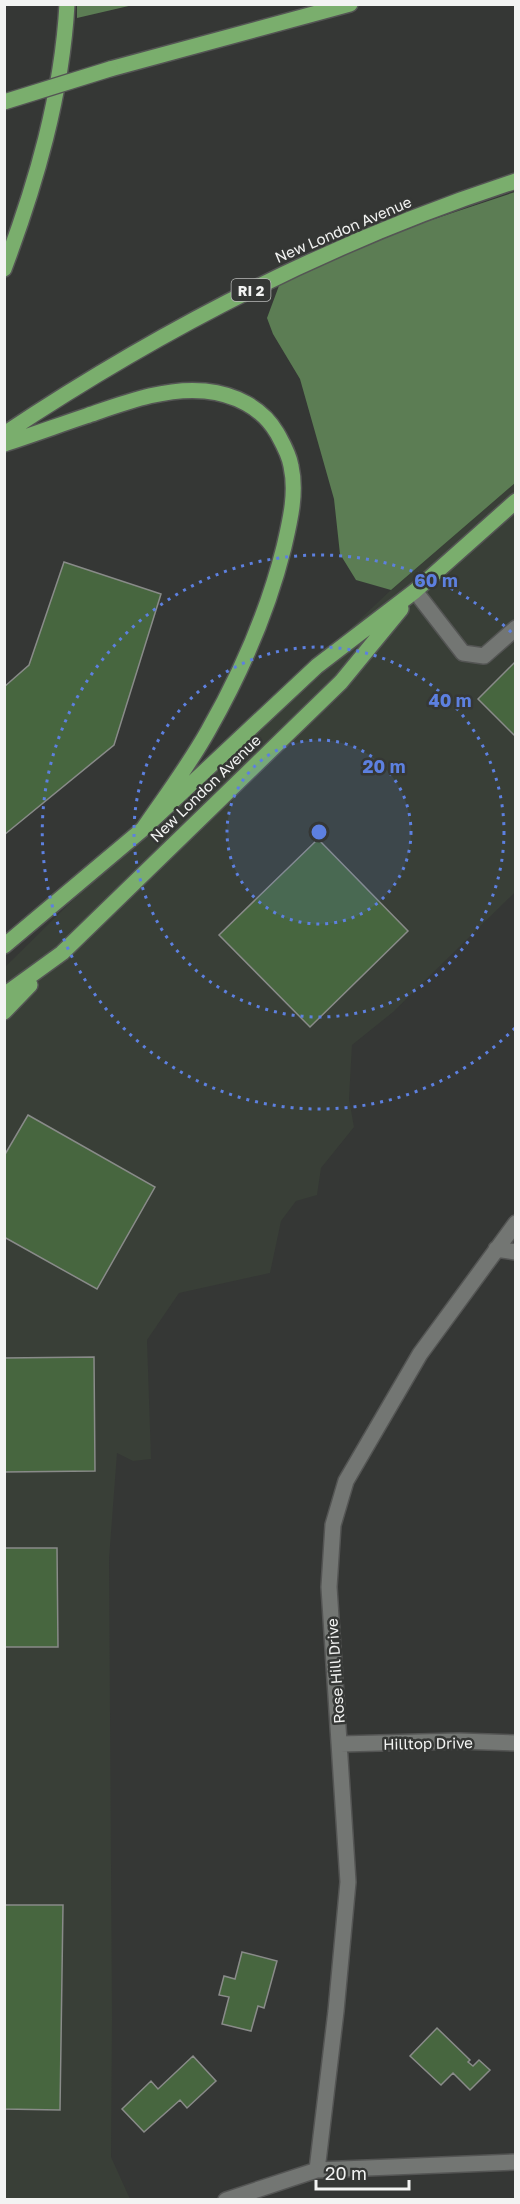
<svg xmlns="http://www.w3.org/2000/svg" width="520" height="2204" font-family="'Golos Text',sans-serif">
<rect width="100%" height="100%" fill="#353735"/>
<path fill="#393f37" d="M 515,483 L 515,892 L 393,1012 L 352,1045 L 349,1099 L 354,1127 L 321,1168 L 317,1195 L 296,1201 L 281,1221 L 270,1273 L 179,1293 L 147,1340 L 151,1459 L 133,1461 L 117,1453 L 109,1559 L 112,2017 L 111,2157 L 130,2199 L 5,2200 L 5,967 L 323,654 L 391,590 Z"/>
<path fill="#5c7d54" d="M 77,4 L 133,4 L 133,5 L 77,18 Z
M 515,192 L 515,483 L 391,590 L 356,580 L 340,554 L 334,499 L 300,379 L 273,334 L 267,318 L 280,283 L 392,233 Z"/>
<path fill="#47663f" stroke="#898b89" stroke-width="1.5" d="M 64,562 L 161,594 L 114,745 L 4,835 L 4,687 L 29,665 Z
M 516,661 L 516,737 L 478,699 Z
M 318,839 L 408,931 L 310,1027 L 219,935 Z
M 28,1115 L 155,1187 L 97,1289 L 4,1237 L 4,1156 Z
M 94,1357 L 95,1471 L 4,1472 L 4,1358 Z
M 4,1548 L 57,1548 L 58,1647 L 4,1647 Z
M 4,1905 L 63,1905 L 60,2110 L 4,2109 Z
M 242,1952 L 277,1961 L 264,2008 L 258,2006 L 251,2031 L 222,2024 L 229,1997 L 219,1995 L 224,1976 L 235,1979 Z
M 437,2028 L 470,2060 L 468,2062 L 473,2066 L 479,2060 L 490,2070 L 470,2090 L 453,2073 L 441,2085 L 410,2056 Z
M 193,2056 L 216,2081 L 187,2108 L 180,2100 L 144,2132 L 122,2109 L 151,2081 L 158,2089 Z"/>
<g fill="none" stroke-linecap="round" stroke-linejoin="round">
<g stroke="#545554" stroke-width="18">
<path id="service" d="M 415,591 L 463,653 L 484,656 L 516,628"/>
</g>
<g stroke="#545554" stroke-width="18">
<path id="minor" d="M 496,1249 L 516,1252
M 340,1744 L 459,1741 L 516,1743
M 317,2170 L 336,2011 L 348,1882 L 329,1587 L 333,1525 L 346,1481 L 420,1354 L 516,1223
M 226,2200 L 317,2170 L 516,2162"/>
</g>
<g stroke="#545554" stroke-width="18">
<path id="primary" d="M 110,69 L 350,4
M 4,269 C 36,184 62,95 67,4
M 4,434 C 163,328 334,240 516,181
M 4,444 C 32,435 59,425 86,416 C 124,403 165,387 205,391 C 234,394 262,407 277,433 C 283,444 289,454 291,466 C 297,493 290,521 284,547 C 268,611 241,673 208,731 C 189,765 165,797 143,829
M 4,946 L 143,829 L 317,666 L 415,591 L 516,501
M 4,995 L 62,953 L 341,682 L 401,609
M 4,1012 L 30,985"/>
</g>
<use href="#service" stroke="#737673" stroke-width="15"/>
<use href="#minor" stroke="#737673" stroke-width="15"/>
<use href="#primary" stroke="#7aae6d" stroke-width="15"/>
<g stroke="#545554" stroke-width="18" stroke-linecap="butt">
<path id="primary-bridge" d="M 4,102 L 110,69"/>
</g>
<use href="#primary-bridge" stroke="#7aae6d" stroke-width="15"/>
</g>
<circle cx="319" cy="832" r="92" fill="#5d80e0" fill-opacity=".12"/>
<g fill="none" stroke="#5d80e0" stroke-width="3" stroke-dasharray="3 6">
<circle cx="319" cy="832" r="92"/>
<circle cx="319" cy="832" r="185"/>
<path d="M515 1028A277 277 0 1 1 515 636"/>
</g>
<g text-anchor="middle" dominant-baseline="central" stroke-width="5" stroke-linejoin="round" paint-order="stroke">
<rect fill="#353735" stroke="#b9bbb9" stroke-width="1.5" x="231.5" y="279" width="39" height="22" rx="4.5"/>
<g font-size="14" font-weight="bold" fill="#f2f3f2">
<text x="251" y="290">RI 2</text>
</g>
<g font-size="15" fill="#f2f3f2" stroke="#353735">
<text transform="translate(343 229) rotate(-23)">New London Avenue</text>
<text transform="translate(205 788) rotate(-44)">New London Avenue</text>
<text transform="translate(335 1671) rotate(-94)">Rose Hill Drive</text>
<text transform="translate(428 1743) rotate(-1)">Hilltop Drive</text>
</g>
</g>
<circle cx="319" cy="832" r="9" fill="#5d80e0" stroke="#353735" stroke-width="3"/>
<g font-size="18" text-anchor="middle" font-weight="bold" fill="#5d80e0" stroke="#353735" stroke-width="5" stroke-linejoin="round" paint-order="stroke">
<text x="436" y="587">60 m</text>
<text x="450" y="707">40 m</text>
<text x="384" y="773">20 m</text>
</g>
<rect width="520" height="2204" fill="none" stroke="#f2f3f2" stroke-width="12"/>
<path d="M316 2180v9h93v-9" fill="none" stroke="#f2f3f2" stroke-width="3"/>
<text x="325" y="2180" font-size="18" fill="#f2f3f2" stroke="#353735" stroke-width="4.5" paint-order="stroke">20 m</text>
</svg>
